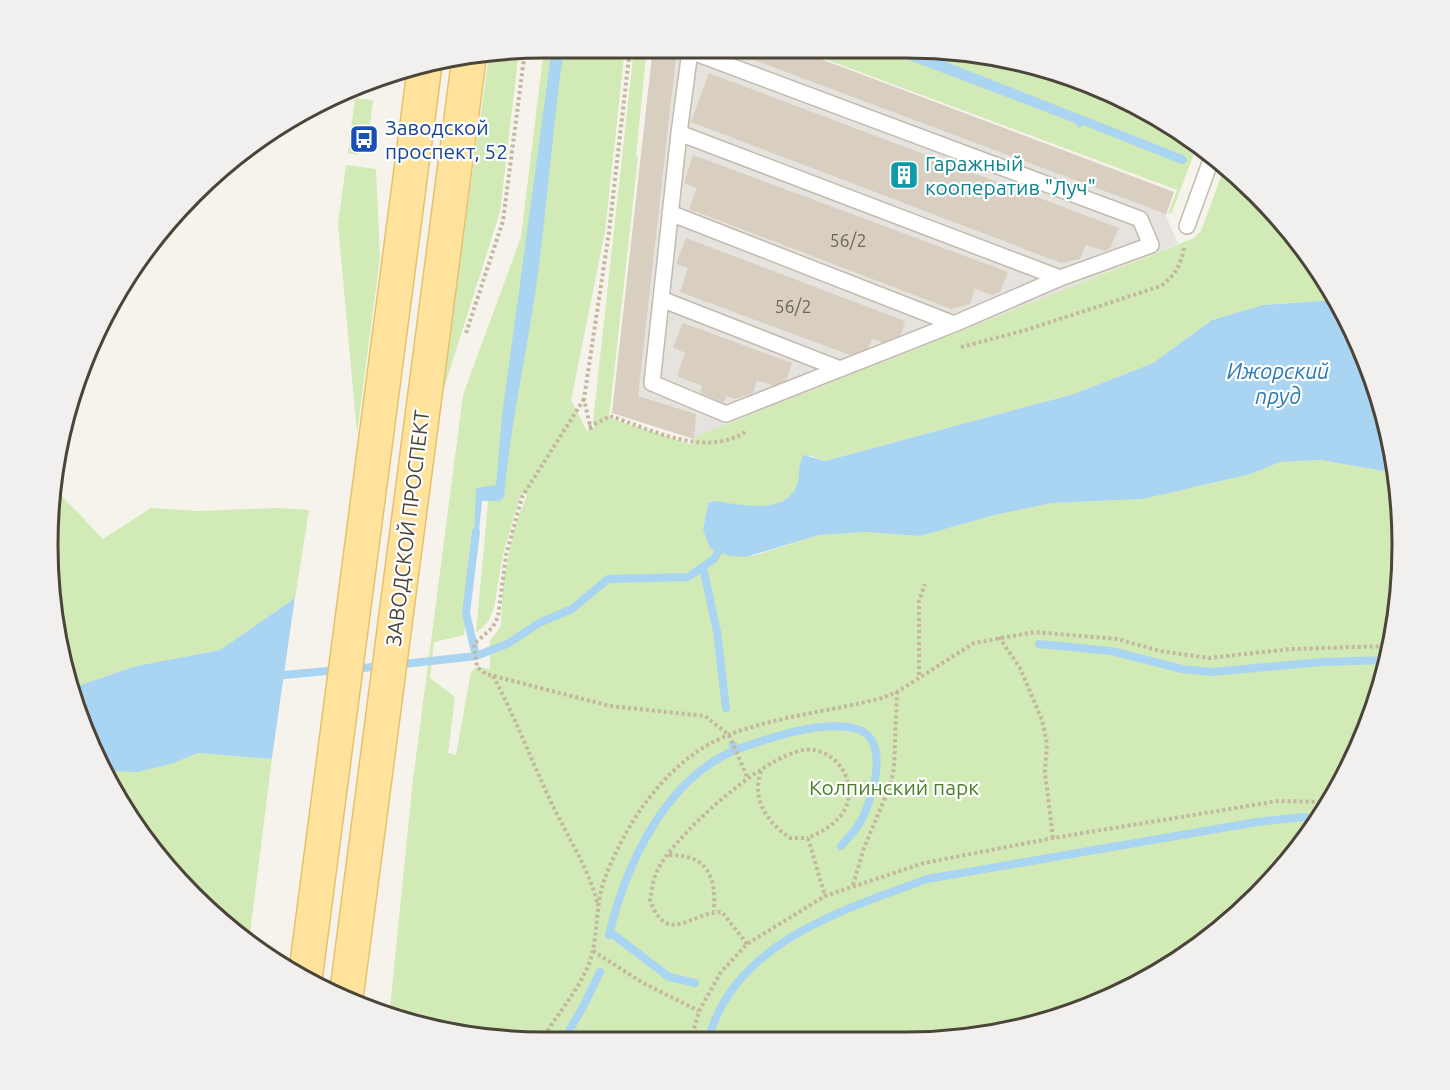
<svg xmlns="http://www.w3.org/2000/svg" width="1450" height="1090" font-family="Ubuntu,sans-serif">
<rect width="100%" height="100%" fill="#f6f3ec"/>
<path fill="#e6e2dd" d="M 653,48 L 794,49 L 1174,192 L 1166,216 L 1178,244 L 694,439 L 612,413 Z"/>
<path fill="#d2eab5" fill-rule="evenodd" d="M 544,48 L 625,48 L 605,232 L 571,400 L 587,431 L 594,428 L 593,422 L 634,48 L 647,48 L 636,156 L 638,157 L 609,418 L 693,445 L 695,437 L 1194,238 L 1201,231 L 1223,171 L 1300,243 L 1335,300 L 1263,305 L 1212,320 L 1153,363 L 1074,394 L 825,461 L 809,455 C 804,467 800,484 792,494 C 774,515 736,504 714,501 L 708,503 L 703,530 L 730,556 L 753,556 L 819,535 L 866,532 L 920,536 L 995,515 L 1052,503 L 1143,499 L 1251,474 L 1280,462 L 1321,460 L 1394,473 L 1401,513 L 1398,610 L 1376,705 L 1335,794 L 1278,873 L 1207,939 L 1096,1004 L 970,1038 L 512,1041 L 389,1016 L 413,780 L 463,395 L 521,237 ZM 521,493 L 527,495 L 514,529 L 503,582 L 501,626 L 490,641 L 490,669 L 477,667 L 471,672 L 456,755 L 448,753 L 455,697 L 430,678 L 434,642 L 464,635 L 481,502 L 482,498 L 485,498 L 488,503 L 476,633 L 488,622 L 494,608 L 503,554 Z
M 798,49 L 937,49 L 992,58 L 1132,110 L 1181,132 L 1197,146 L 1172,212 L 1168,214 L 1177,190 Z
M 519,51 L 500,212 L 444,388 L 416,574 L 489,55 Z
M 355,98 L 373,100 L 370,125 L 362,124 L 358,155 L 348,153 Z
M 346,165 L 376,169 L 380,257 L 357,433 L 338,224 Z
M 62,434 L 58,492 L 103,539 L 151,508 L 198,511 L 278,508 L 309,510 L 295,598 L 220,650 L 136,666 L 75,687 L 49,578 L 57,448 Z
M 198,753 L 272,759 L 249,941 L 218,919 L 151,847 L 107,771 C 140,772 167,766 198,753 Z"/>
<path fill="#a9d4f2" d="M 552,48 L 564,48 C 552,130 547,212 535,294 C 525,361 510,429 504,497 L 500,501 L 482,501 L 478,541 L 474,540 L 476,488 L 496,485 L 502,416 Z
M 880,49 L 908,49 L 941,60 L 1183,155 L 1188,160 L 1184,164 L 1179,163 L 1083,125 L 1078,128 L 1075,123 Z
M 1335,300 L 1351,326 L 1385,417 L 1394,473 L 1321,460 L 1280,462 L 1251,474 L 1143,499 L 1052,503 L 995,515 L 920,536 L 866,532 L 819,535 L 746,557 L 730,556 L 710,548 L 703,530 L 708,503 L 714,501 C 740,504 788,517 798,482 C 800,473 798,463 804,455 L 825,461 L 1074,394 L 1153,363 L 1212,320 L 1263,305 Z
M 295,598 L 272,759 L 198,753 L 171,764 L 136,772 L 107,771 L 86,735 L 75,687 L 136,666 L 220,650 Z"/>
<path fill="#f6f3ec" d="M 295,598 L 298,598 L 275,759 L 272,759 Z"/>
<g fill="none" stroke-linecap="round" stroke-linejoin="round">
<path stroke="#a9d4f2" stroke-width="8" d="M 703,567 L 717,632 L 726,708
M 1039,644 L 1111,651 L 1182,669 L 1212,672 L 1321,662 L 1386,660
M 476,656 L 466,613 L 476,532
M 395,665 L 476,656 L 509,643 L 539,623 L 572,609 L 608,579 L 688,577 L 714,559 L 718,552
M 353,669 L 382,666
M 273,676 L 338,670
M 735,750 C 769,738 822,719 857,729 C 892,739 872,803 859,824 C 854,832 847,839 841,846
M 610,932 L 669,977 L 695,983
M 609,935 C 626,864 665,780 735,750 L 733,745
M 708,1040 C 734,942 843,910 927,879 L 1257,822 L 1303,817 L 1316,820
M 563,1041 L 584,1005 L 600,972"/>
</g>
<path fill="#d8cfc1" d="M 653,48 L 677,48 L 638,396 L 696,414 L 694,439 L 612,413 Z
M 722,48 L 794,49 L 1174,192 L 1166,214 Z
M 709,73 L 1119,228 L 1110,248 L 1105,251 L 1086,245 L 1080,259 L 1061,263 L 691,122 Z
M 693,155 L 1008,272 L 1000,292 L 992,295 L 975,289 L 970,304 L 951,309 L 689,209 L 697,188 L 684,183 Z
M 686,238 L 905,321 L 900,338 L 889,345 L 872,339 L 866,352 L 850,355 L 680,292 L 688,268 L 676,264 Z
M 683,323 L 792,363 L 786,381 L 774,386 L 757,380 L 753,393 L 735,399 L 727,396 L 724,403 L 700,393 L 702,386 L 677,376 L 685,353 L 673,347 Z"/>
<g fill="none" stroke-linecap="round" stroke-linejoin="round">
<g stroke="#c2bbae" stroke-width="18">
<path id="service" d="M 690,51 L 1140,219 L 1151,245 L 1060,278 L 954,324 L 726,414 L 652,383 L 679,133 L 690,51 L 691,48
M 679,133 L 1060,278
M 670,213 L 954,324
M 1187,226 L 1211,160
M 661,299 L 840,369"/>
</g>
<g stroke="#e6c16a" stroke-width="36">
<path id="primary" d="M 305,979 L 425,64
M 346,998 L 469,58"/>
</g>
<path stroke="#c4b79f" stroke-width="4" stroke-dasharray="3 3" stroke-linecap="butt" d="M 1016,62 L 1076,84
M 466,333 L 503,221 L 525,51
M 961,347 L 1026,330 L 1161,286 C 1175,275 1181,266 1184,247
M 584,399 L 522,497 L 506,555 L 498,617 L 492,628 L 474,644 L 477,667 L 486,674 L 610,706 L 705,716 L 729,735 L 748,779
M 589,427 L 610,416 C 650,429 705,458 745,432
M 591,430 L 584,399 L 609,232 L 630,48
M 999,637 L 1020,668 L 1042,720 L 1047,744 L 1045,772 L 1053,838
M 919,675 L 919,601 L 925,584
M 493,676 C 516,718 532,763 553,806 C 569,840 590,870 598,906
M 761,771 C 751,799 767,822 790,838 L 808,838
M 669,855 C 708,855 716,876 714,911
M 853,885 L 864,848 L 890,786 L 894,768 L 897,692
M 747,944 L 722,912 C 692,911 667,948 650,900 C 652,890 653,878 658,869 C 675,835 775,743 814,750 C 843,755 859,790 842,814 C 833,826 821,832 808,838 L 825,896
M 593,951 L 643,983 L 699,1011
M 691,1040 L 699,1011 L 721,972 L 747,944 L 825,896 L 924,863 L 1053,838 L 1278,801 L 1330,802
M 541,1041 C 558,1012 586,983 593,950 C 598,926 596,901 605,878 C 627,819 671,756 731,734 C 779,716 832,711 882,698 L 897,692 L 974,643 L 1035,632 L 1117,639 L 1160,651 L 1209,658 L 1291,649 L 1389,646"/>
<use href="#service" stroke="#fff" stroke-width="15"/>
<use href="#primary" stroke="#ffe39c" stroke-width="33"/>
</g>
<defs>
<g id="bus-square" transform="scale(1.5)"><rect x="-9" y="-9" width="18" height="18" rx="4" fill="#1a4fb4" stroke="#fff"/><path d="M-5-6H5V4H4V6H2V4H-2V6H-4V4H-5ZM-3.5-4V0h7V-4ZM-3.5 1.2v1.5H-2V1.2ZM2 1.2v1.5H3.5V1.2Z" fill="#fff"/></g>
<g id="building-square" transform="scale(1.5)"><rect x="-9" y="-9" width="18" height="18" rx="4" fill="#0f9aa8" stroke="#fff"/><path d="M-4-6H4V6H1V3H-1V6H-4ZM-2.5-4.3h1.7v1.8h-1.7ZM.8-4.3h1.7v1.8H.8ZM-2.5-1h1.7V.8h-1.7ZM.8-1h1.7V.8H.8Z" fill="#fff"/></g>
</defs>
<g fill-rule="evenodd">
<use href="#bus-square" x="364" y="139"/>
<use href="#building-square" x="904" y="175"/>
</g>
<g text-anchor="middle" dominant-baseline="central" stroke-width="4.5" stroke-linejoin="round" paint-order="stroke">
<g font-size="18" fill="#6e675b">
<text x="848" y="240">56/2</text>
<text x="793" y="306">56/2</text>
</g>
<g font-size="21" fill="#164399" stroke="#fff" text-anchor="start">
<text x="385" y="127">Заводской<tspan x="385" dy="24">проспект, 52</tspan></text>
</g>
<g font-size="21" fill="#0d838f" stroke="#fff" text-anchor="start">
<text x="925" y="163">Гаражный<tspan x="925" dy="24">кооператив "Луч"</tspan></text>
</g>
<g font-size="21" fill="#4b4439" stroke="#fff">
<text transform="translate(407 528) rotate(-83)">ЗАВОДСКОЙ ПРОСПЕКТ</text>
</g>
<g font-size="21" fill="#4a7f2a" stroke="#fff">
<text x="894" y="787">Колпинский парк</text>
</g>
<g font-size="22" font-style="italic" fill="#2e7ab2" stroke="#fff">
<text x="1278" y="370">Ижорский<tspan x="1278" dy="25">пруд</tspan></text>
</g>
</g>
<path d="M0 0H1450V1090H0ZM544 58H906A486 486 0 0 1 1392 544V546A486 486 0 0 1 906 1032H544A486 486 0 0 1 58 546V544A486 486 0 0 1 544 58Z" fill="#f1f0ef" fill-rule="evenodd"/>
<path fill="none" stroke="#4b4439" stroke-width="3" d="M544 58H906A486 486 0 0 1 1392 544V546A486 486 0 0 1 906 1032H544A486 486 0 0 1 58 546V544A486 486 0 0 1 544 58Z"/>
</svg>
